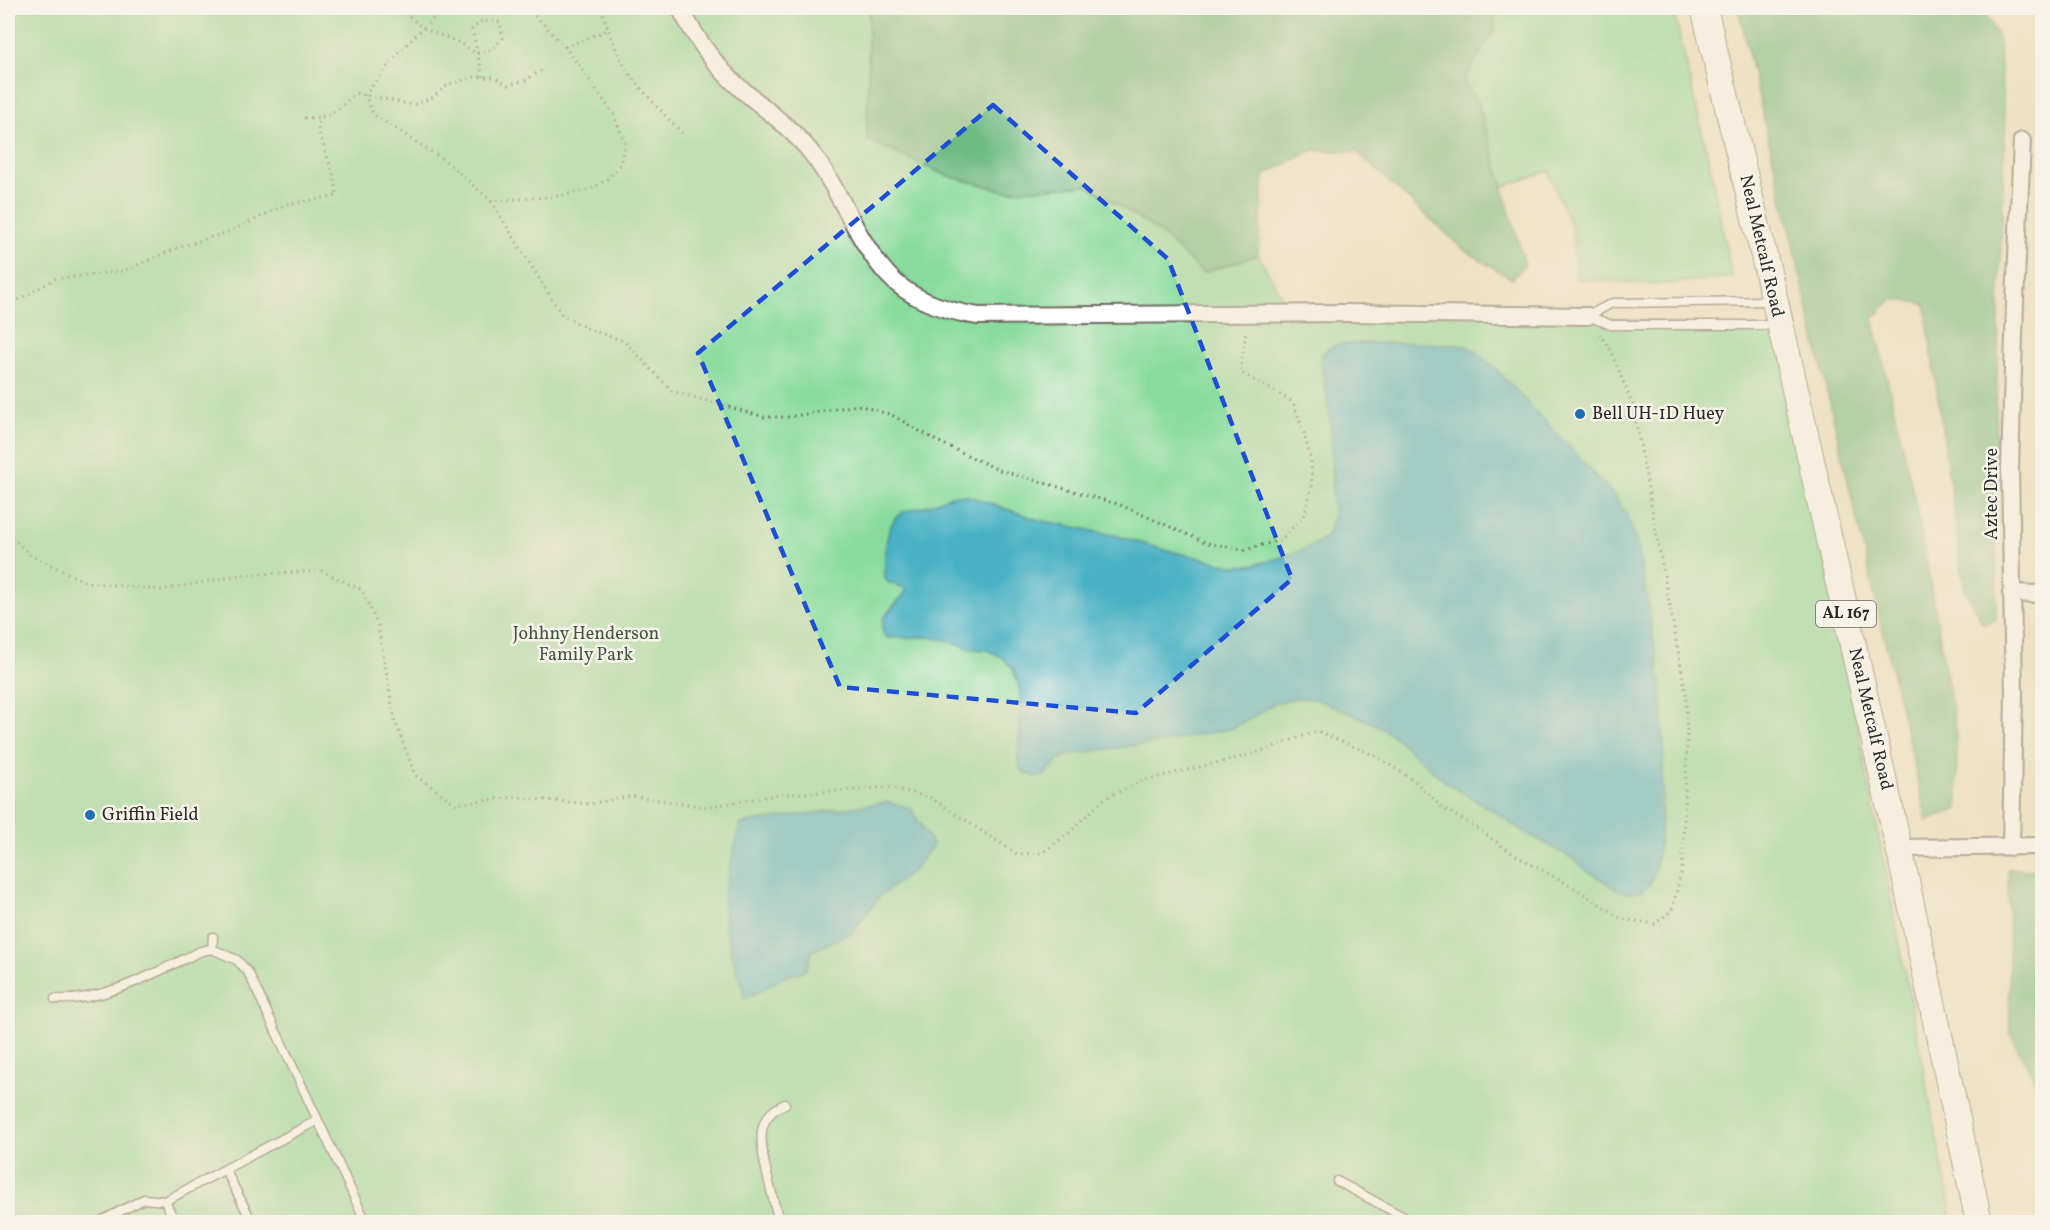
<svg xmlns="http://www.w3.org/2000/svg" width="2050" height="1230" font-family="Vollkorn,serif">
<rect width="100%" height="100%" fill="#f7f3e8"/>
<filter id="ink" filterUnits="userSpaceOnUse"><feTurbulence type="fractalNoise" baseFrequency=".0167" numOctaves="2"/><feDisplacementMap in="SourceGraphic" scale="12" xChannelSelector="R" yChannelSelector="G"/><feConvolveMatrix kernelMatrix="1 2 1 2 8 2 1 2 1" color-interpolation-filters="sRGB"/></filter>
<filter id="wash" filterUnits="userSpaceOnUse"><feTurbulence type="fractalNoise" baseFrequency=".008" numOctaves="4" result="noise"/><feDisplacementMap in="SourceGraphic" scale="24" xChannelSelector="R" yChannelSelector="G"/><feGaussianBlur stdDeviation="1.35" result="paint"/><feColorMatrix in="noise" values="0 0 0 0 0 0 0 0 0 0 0 0 0 0 0 0 0 1.4 0 .05"/><feComposite in="paint" operator="in"/></filter>
<g filter="url(#wash)">
<rect width="100%" height="100%" fill="#efe1c4"/>
<path fill="#88db9d" stroke="#5a8364" stroke-width="1.5" d="M 8,8 L 869,8 L 867,140 L 948,176 L 1006,191 L 1088,185 L 1158,231 L 1203,273 L 1258,255 L 1291,313 L 1588,316 L 1782,334 L 1953,1222 L 8,1222 Z
M 1493,8 L 1673,8 L 1709,161 L 1732,277 L 1662,284 L 1576,279 L 1572,229 L 1548,171 L 1503,187 L 1478,102 L 1463,80 L 1495,29 Z"/>
<path fill="#6ebb84" stroke="#4c7358" stroke-width="1.5" d="M 869,8 L 1493,8 L 1495,29 L 1463,81 L 1478,102 L 1525,265 L 1512,279 L 1463,249 L 1357,152 L 1313,150 L 1264,175 L 1258,255 L 1203,273 L 1158,231 L 1088,185 L 1006,191 L 948,176 L 867,140 Z
M 1738,8 L 1982,8 L 1998,37 L 2005,125 L 1996,412 L 1996,620 L 1982,623 L 1964,587 L 1925,304 L 1893,299 L 1873,318 L 1918,514 L 1956,730 L 1958,809 L 1927,821 Z
M 2008,869 L 2042,870 L 2042,1095 L 2010,1033 Z"/>
<path fill="#46b1c5" stroke="#386e78" stroke-width="1.5" d="M 1367,343 L 1427,343 L 1466,346 L 1474,350 L 1498,371 L 1613,494 L 1627,515 L 1638,548 L 1661,683 L 1664,751 L 1660,833 L 1656,868 L 1649,886 L 1642,891 L 1630,893 L 1621,891 L 1587,871 L 1574,859 L 1519,829 L 1494,811 L 1448,784 L 1391,734 L 1375,724 L 1315,699 L 1296,698 L 1276,703 L 1233,728 L 1164,742 L 1071,754 L 1063,757 L 1043,776 L 1036,777 L 1026,773 L 1021,770 L 1018,757 L 1021,713 L 1019,686 L 1013,669 L 1002,657 L 987,650 L 971,649 L 951,641 L 928,637 L 887,638 C 871,619 897,606 906,592 L 906,588 L 889,583 L 885,579 C 884,561 884,523 902,513 C 910,508 920,509 929,505 C 941,501 951,493 965,495 L 1039,520 L 1118,536 L 1161,549 L 1235,566 C 1256,567 1317,550 1328,533 C 1336,519 1332,498 1332,483 C 1331,462 1333,440 1330,419 C 1328,399 1324,380 1320,360 C 1325,340 1351,344 1367,343 Z
M 887,802 L 911,808 L 933,845 L 914,870 L 879,897 L 853,932 L 812,951 L 806,970 L 786,976 L 745,999 L 725,928 L 724,893 L 740,824 Z"/>
</g>
<g filter="url(#ink)">
<g fill="none" stroke-linecap="round" stroke-linejoin="round">
<g stroke="#706b61" stroke-width="11">
<path id="lane" d="M 1588,316 L 1611,325 L 1778,325
M 1588,316 L 1612,303 L 1771,301
M 212,949 L 237,960 L 248,972 L 366,1222
M 55,999 C 103,1003 158,971 201,951 L 212,949 L 213,937
M 225,1169 L 252,1222
M 1337,1181 L 1413,1222
M 99,1222 L 144,1199 L 165,1201
M 175,1222 L 165,1201 L 318,1120
M 779,1222 C 774,1199 759,1154 762,1131 C 764,1118 773,1109 785,1104"/>
</g>
<g stroke="#706b61" stroke-width="20">
<path id="street" d="M 680,8 C 695,37 715,66 740,88 C 765,109 793,129 813,155 C 842,193 856,240 888,275 C 911,300 946,311 978,316 L 1346,313 L 1588,316
M 2011,593 L 2042,594
M 2011,847 L 2014,696 L 2010,467 L 2015,303 L 2022,141
M 1899,848 L 2042,846"/>
</g>
<g stroke="#706b61" stroke-width="28">
<path id="primary" d="M 1704,8 L 1775,301 L 1899,848 L 1979,1222"/>
</g>
<path stroke="#706b61" stroke-width="3" stroke-dasharray="1.5 4.5" stroke-linecap="butt" d="M 417,8 L 409,16 L 423,28 L 446,8
M 601,8 C 608,29 616,54 629,73 C 645,95 664,114 683,134
M 565,47 L 608,30
M 483,77 L 472,29 L 482,21 L 500,22 L 503,38 L 491,50 L 477,54 L 460,43 L 423,28 L 401,50 L 365,95 L 373,114 L 447,162 L 491,201 L 561,196 L 591,189 L 609,178 L 620,165 L 625,143 L 614,115 L 580,67 L 565,47 L 528,8
M 304,118 C 328,119 339,110 355,93 L 414,105 L 433,97 L 449,84 L 473,77 L 494,77 L 508,85 L 526,80 L 542,70
M 491,201 L 562,315 L 590,330 L 624,341 L 672,391 L 764,417 L 789,417 L 858,405 L 892,415 L 935,440 L 999,470 L 1118,504 L 1207,543 L 1245,550 L 1280,540 L 1304,517 L 1312,487 L 1311,460 L 1304,433 L 1293,402 L 1240,372 L 1246,331
M 8,306 L 55,279 L 123,271 L 180,247 L 231,231 L 287,204 L 337,196 L 333,173 L 318,130 L 319,118
M 8,533 L 30,555 L 86,582 L 161,590 L 241,575 L 322,571 L 362,590 L 378,626 L 395,721 L 415,775 L 456,804 L 514,797 L 589,804 L 632,796 L 707,807 L 777,795 L 891,787 L 931,798 L 1017,854 L 1042,853 L 1069,833 L 1104,799 L 1141,781 L 1250,755 L 1317,731 L 1376,756 L 1416,782 L 1444,809 L 1474,826 L 1513,854 L 1578,890 L 1622,919 L 1655,924 L 1672,910 L 1682,870 L 1687,747 L 1686,694 L 1633,406 L 1611,351 L 1600,334"/>
<use href="#lane" stroke="#fff" stroke-width="8"/>
<use href="#street" stroke="#fff" stroke-width="16"/>
<use href="#primary" stroke="#fff" stroke-width="26"/>
</g>
</g>
<path d="M0 0H2050V1230H0ZM 993,105 L 1168,259 L 1292,579 L 1136,713 L 840,687 L 698,353 Z" fill="#efe1c4" fill-opacity=".55" fill-rule="evenodd"/>
<path fill="none" stroke="#1d4ed8" stroke-width="4.5" stroke-dasharray="12 8" stroke-linejoin="round" d="M 993,105 L 1168,259 L 1292,579 L 1136,713 L 840,687 L 698,353 Z"/>
<g fill="#1f6fb2" stroke="#f7f3e8" stroke-width="2">
<circle cx="1580" cy="414" r="6"/>
<circle cx="90" cy="815" r="6"/>
</g>
<g text-anchor="middle" dominant-baseline="central" stroke-width="5" stroke-linejoin="round" paint-order="stroke">
<rect fill="#f7f3e8" stroke="#686764" stroke-width="1.5" x="1816" y="601" width="60" height="26" rx="4.5"/>
<g font-size="16" font-weight="bold" fill="#2b2b2b">
<text x="1846" y="614">AL 167</text>
</g>
<g font-size="18" fill="#2b2b2b" stroke="#f7f3e8">
<text transform="translate(1761 246) rotate(77)">Neal Metcalf Road</text>
<text transform="translate(1992 494) rotate(-90)">Aztec Drive</text>
<text transform="translate(1870 719) rotate(77)">Neal Metcalf Road</text>
</g>
<g font-size="18" fill="#2b2b2b" stroke="#f7f3e8" text-anchor="start">
<text x="1592" y="414">Bell UH-1D Huey</text>
<text x="102" y="815">Griffin Field</text>
</g>
<g font-size="18" fill="#425748" stroke="#f7f3e8">
<text x="586" y="634">Johhny Henderson<tspan x="586" dy="21">Family Park</tspan></text>
</g>
</g>
<rect width="2050" height="1230" fill="none" stroke="#f7f3e8" stroke-width="30"/>
</svg>
